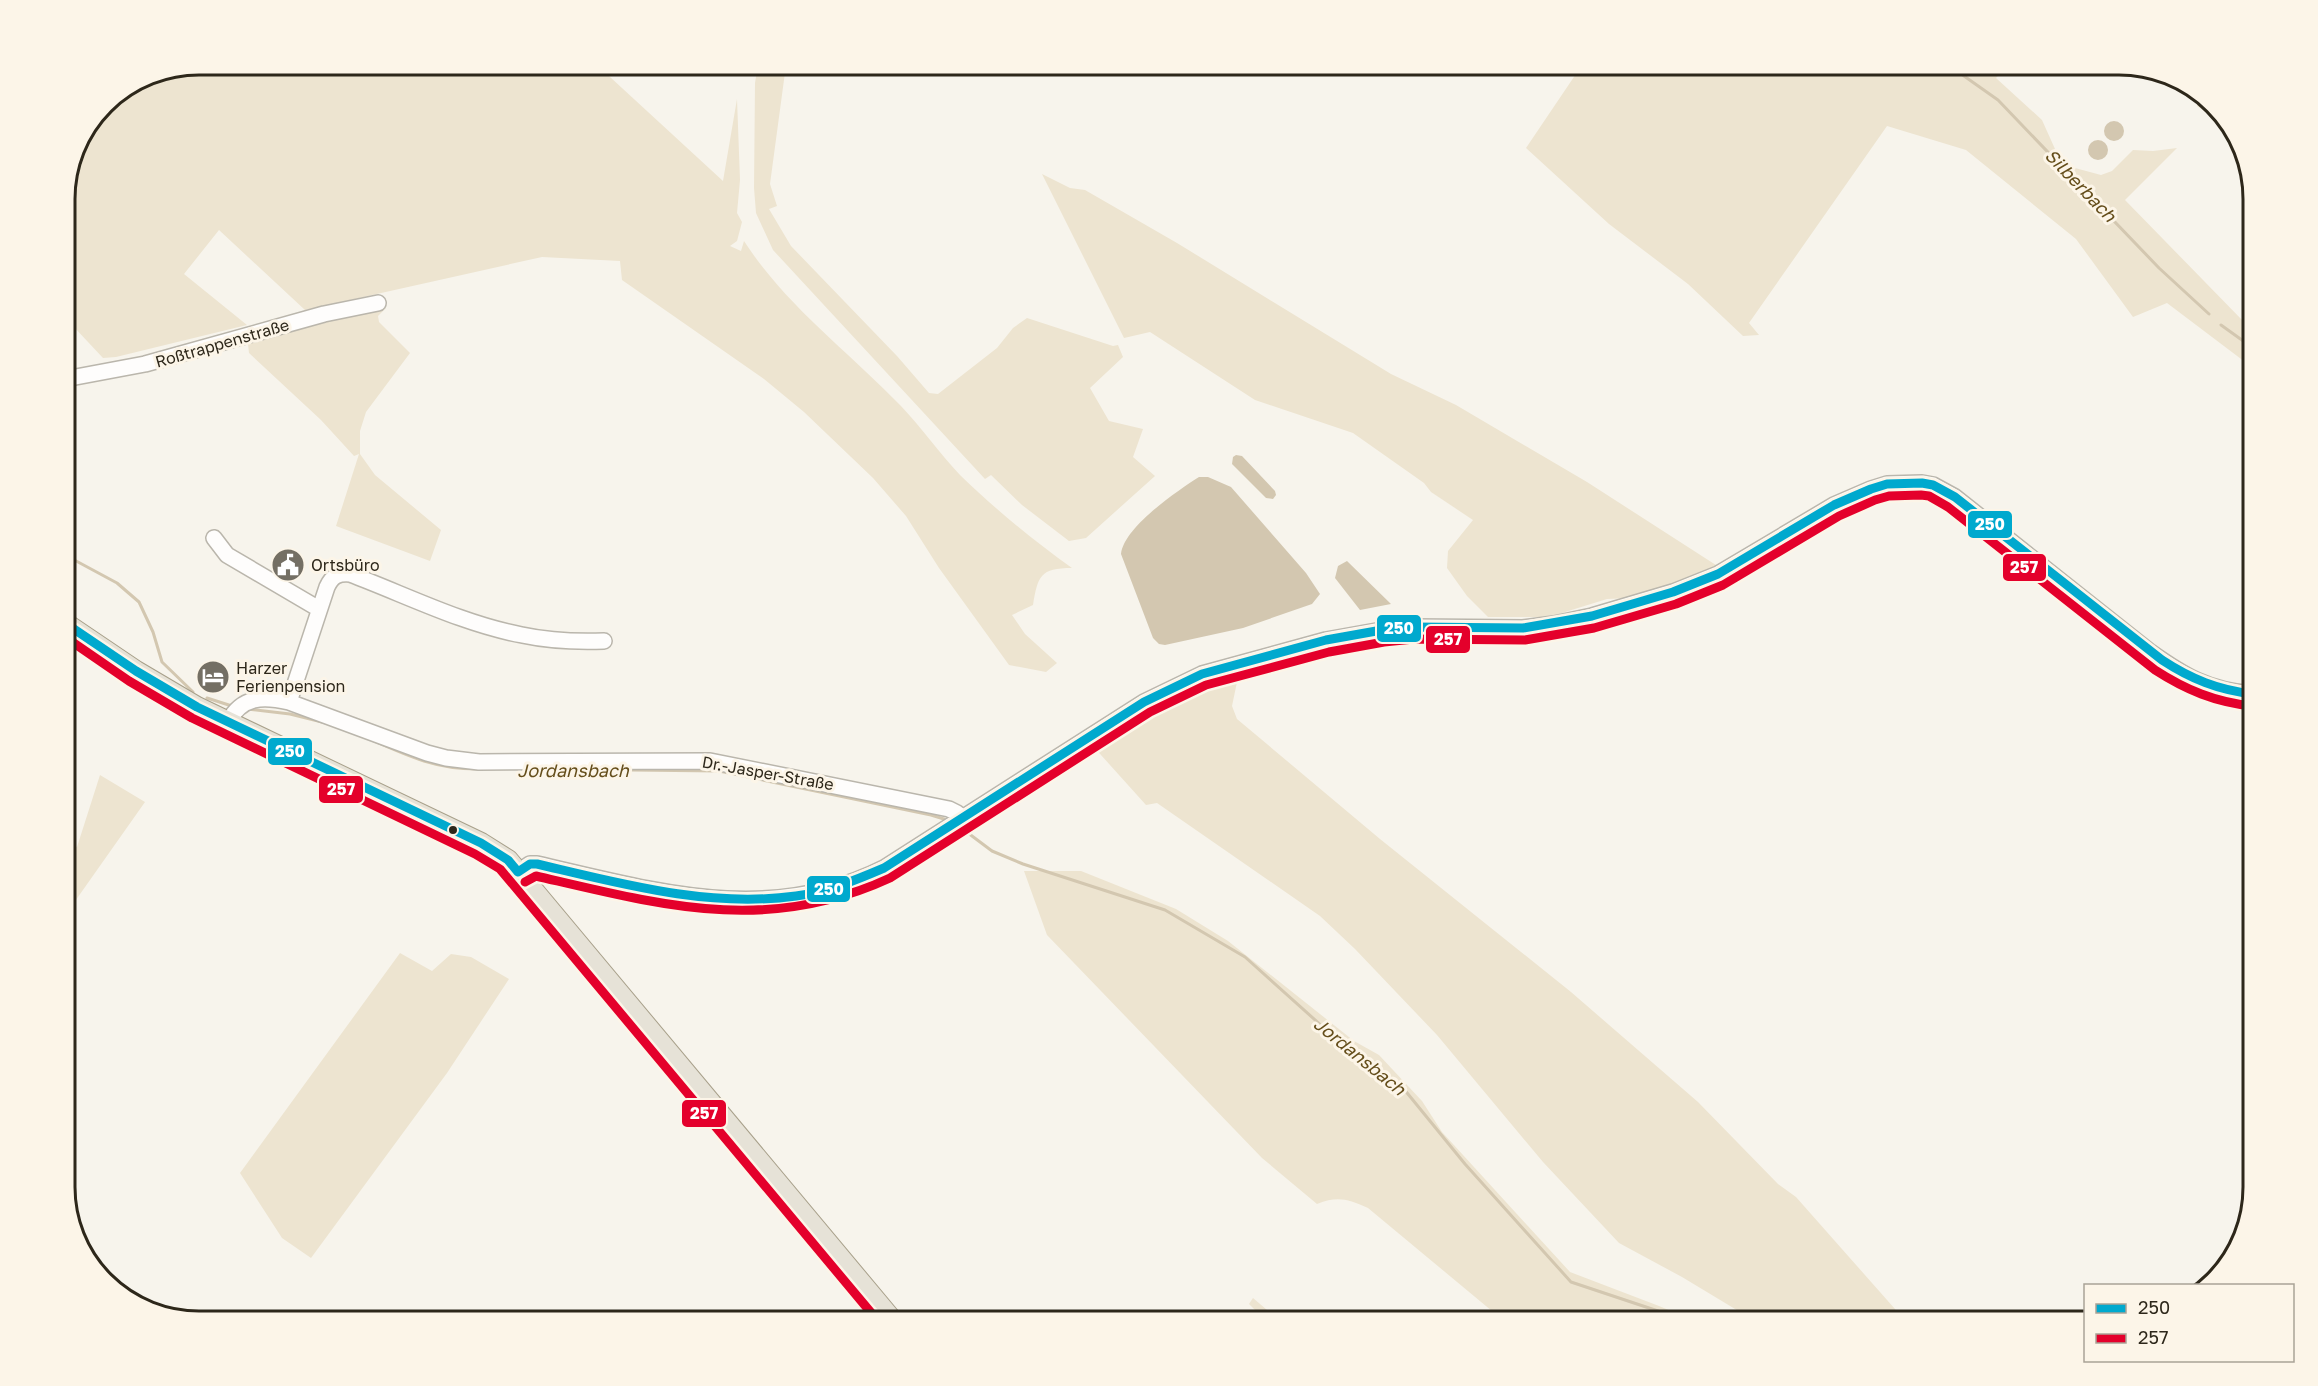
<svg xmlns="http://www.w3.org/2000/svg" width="2318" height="1386" font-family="'Golos Text',sans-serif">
<rect width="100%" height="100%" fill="#f7f4ec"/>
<path fill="#ede4d0" d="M 199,64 L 597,65 L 723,181 L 737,99 L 740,180 L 737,213 L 742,222 L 737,241 L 730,246 L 741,251 L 744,241 C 786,306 848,351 901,406 C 922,428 939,453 960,475 C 995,509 1033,540 1072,568 C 1040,568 1038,576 1033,605 L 1012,615 L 1025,634 L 1057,663 L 1046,672 L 1009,665 L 939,568 L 906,516 L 873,478 L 804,412 L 764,379 L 622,280 L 620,261 L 542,257 L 305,310 L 219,230 L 184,274 L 247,325 L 116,357 L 103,358 L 73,326 L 65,321 L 65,190 L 78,140 L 104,104 L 148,75 Z
M 758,65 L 786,65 L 770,184 L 777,206 L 769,209 L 791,246 L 897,356 L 929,393 L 938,394 L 997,348 L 1013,328 L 1027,318 L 1113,346 L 1118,345 L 1123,357 L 1090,388 L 1109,421 L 1143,429 L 1133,457 L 1155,476 L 1086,538 L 1069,541 L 1022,505 L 991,475 L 985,479 L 773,250 L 756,213 L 754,188 L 755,83 Z
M 1582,65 L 2008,65 L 1996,78 L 2042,120 L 2055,149 L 2046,157 L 2054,165 L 2075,168 L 2101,175 L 2112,171 L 2133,150 L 2153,151 L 2177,148 L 2125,200 L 2244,322 L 2253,329 L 2253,368 L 2167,303 L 2133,317 L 2076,239 L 1966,150 L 1887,126 L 1749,323 L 1759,335 L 1743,336 L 1688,284 L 1609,224 L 1526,148 Z
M 2152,73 L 2187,83 L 2214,110 L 2209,114 L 2197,106 C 2197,101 2196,96 2193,92 C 2191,89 2160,78 2152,73 Z
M 1042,174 L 1070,188 L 1085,190 L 1177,243 L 1391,374 L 1456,405 L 1587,482 L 1719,567 L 1671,586 L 1631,598 L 1607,599 L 1549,617 L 1488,617 L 1467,596 L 1447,568 L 1448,551 L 1473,520 L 1431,492 L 1424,483 L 1353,433 L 1255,400 L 1150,332 L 1124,338 Z
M 386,308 L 378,316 L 379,322 L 410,353 L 366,412 L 360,431 L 360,454 L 375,475 L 441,530 L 430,561 L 336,526 L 359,454 L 354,456 L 321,420 L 249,353 L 248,344 L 309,323 Z
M 1232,674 L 1237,682 L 1232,706 L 1237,719 L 1380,839 L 1571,992 L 1698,1102 L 1778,1184 L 1796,1197 L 1895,1309 L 1902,1321 L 1755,1321 L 1682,1277 L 1619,1243 L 1543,1162 L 1437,1035 L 1355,949 L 1320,916 L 1157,803 L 1146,805 L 1092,745 L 1164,697 L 1195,684 Z
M 100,775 L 145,802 L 66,914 L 65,842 L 77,847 Z
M 1024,871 L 1081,871 L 1176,909 L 1228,941 L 1354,1041 L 1379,1055 L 1422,1101 L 1442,1132 L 1570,1272 L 1659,1306 L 1695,1321 L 1504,1321 L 1368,1208 C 1347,1199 1338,1196 1317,1204 L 1262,1158 L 1047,935 Z
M 400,953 L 432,971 L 451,954 L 471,957 L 509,979 L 447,1073 L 311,1258 L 282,1238 L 240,1173 Z
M 1253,1298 L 1280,1321 L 1266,1321 L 1249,1304 Z"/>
<path fill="#d3c7b0" d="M2104 131a10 10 0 1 1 20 0a10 10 0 1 1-20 0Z
M2088 150a10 10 0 1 1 20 0a10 10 0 1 1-20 0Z
M 1236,455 L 1242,456 L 1275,491 L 1276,495 L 1273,499 L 1266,498 L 1232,464 L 1233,457 Z
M 1199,477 L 1208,477 L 1231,487 L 1306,573 L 1320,594 L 1312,604 L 1243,628 L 1165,645 L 1159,644 L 1153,638 L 1121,554 C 1124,527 1177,491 1199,477 Z
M 1347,561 L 1391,604 L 1360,610 L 1335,578 L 1338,566 Z"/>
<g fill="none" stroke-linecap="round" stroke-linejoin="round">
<path stroke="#d3c7b0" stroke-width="3" d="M 1947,64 L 1998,100 L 2159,268 L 2209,314
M 2221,325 L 2253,348
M 65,555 L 117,583 L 139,602 L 153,632 L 162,662 L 193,692
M 207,698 L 235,707
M 247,709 L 290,714 L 326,723
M 374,741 C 410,757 437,769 477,769
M 543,769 L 719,771 L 931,815 L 944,819
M 964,830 L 992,851 L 1023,864 L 1165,910 L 1245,957 L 1353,1054 L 1399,1083 L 1465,1164 L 1571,1282 L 1676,1317 L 1682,1321"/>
<g stroke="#bab6ac" stroke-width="18">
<path id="minor" d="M 65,379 L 145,364 L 324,314 L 378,303
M 214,538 L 227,555 L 319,609
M 65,646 L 76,631
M 289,702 L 327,587 C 332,576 338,573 350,574 C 406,595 463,624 522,635 C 550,641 577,642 604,641
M 228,722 C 242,696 263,696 289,702 L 427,753 L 446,758 L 479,762 L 710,761 L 949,809 L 957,813 L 962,818
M 518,872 L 530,864 L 537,864 C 655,891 769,926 884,868 L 1144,702 L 1202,674 L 1326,640 L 1382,630 L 1413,627 L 1523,628 L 1554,624 L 1592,616 L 1673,592 L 1718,574 L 1834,505 L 1871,489 L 1887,484 L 1922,483 L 1933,485 L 1955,497 L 2149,651 C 2184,676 2209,691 2253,694"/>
</g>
<g stroke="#a8a08a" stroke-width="22">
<path id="major" d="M 65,623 L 136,671 L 197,707 L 481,843 L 508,860 L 893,1321"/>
</g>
<use href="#minor" stroke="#fefdfc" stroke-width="15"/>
<use href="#major" stroke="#e6e2d7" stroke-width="20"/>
<g stroke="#fcf5e8" stroke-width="14">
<path id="bus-1" d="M 65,623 L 136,671 L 197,707 L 481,843 L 508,860 L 518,872
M 518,872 L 530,864 L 537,864 C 622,884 709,908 796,896 C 827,892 856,880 884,868 L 1144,702 L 1202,674 L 1326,640 L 1382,630 L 1413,627 L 1523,628 L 1592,616 L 1673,592 L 1718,574 L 1834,505 L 1871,489 L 1887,484 L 1922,483 L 1933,485 L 1955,497 L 2162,660 C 2191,679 2218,690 2253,694"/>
</g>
<g stroke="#fcf5e8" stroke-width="14">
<path id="bus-2" d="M 65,637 L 129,681 L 192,718 L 475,854 L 500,869 L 878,1321
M 525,882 L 536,876 C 661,905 767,935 890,878 L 1150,712 L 1206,685 L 1329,652 L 1384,642 L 1414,639 L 1525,640 L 1594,628 L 1676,604 L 1723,585 L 1839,516 L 1875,500 L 1889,496 L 1921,495 L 1929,496 L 1948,507 L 2155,670 C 2186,690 2215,702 2252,706"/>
</g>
<use href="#bus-1" stroke="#00a9ce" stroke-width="9"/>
<use href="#bus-2" stroke="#e4002b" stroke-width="9"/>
</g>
<defs>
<g id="civic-disc" transform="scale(1.725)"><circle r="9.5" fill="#746f64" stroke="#fcf5e8"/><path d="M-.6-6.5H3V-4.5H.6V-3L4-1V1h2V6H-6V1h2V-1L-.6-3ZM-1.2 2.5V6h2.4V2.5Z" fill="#fff"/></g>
<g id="hotel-disc" transform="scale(1.725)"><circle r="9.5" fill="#746f64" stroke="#fcf5e8"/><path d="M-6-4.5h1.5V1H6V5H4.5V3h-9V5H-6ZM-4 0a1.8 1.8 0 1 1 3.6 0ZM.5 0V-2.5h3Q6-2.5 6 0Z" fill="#fff"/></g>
</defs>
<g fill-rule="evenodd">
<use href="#civic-disc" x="288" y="565"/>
<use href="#hotel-disc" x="213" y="677"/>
</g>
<circle fill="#2d271a" stroke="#fcf5e8" stroke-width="2" cx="453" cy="830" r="5"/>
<g text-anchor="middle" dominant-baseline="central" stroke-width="6" stroke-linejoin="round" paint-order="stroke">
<g font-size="16" fill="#2d271a" stroke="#fcf5e8">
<text transform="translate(222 343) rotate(-16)">Roßtrappenstraße</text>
<text transform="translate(768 773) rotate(10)">Dr.-Jasper-Straße</text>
</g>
<g font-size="16" fill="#2d271a" stroke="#fcf5e8" text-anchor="start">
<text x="311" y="565">Ortsbüro</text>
<text x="236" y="668">Harzer<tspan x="236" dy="18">Ferienpension</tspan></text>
</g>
<g font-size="18" font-style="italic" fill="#654e1b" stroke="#fcf5e8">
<text transform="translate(2081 185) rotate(46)">Silberbach</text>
<text x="573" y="770">Jordansbach</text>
<text transform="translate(1360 1056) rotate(39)">Jordansbach</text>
</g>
</g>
<path d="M0 0H2318V1386H0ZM199 75H2119A124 124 0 0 1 2243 199V1187A124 124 0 0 1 2119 1311H199A124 124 0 0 1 75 1187V199A124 124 0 0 1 199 75Z" fill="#fcf5e8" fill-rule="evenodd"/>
<path fill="none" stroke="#2d271a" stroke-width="3" d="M199 75H2119A124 124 0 0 1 2243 199V1187A124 124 0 0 1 2119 1311H199A124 124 0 0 1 75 1187V199A124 124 0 0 1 199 75Z"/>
<g stroke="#fcf5e8" stroke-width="2">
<rect x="1967" y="510" width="46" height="29" rx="6" fill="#00a9ce"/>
<rect x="2002" y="553" width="45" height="29" rx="6" fill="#e4002b"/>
<rect x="1376" y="614" width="46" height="29" rx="6" fill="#00a9ce"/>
<rect x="1425" y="625" width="46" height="29" rx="6" fill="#e4002b"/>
<rect x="267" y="737" width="46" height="29" rx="6" fill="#00a9ce"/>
<rect x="318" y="775" width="46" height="29" rx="6" fill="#e4002b"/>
<rect x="806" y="875" width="45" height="28" rx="6" fill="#00a9ce"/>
<rect x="681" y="1099" width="46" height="29" rx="6" fill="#e4002b"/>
</g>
<g font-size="16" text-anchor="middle" font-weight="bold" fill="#fff">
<text x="1990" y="530">250</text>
<text x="2024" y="573">257</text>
<text x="1399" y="634">250</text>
<text x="1448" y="645">257</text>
<text x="290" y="757">250</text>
<text x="341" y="795">257</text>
<text x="829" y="895">250</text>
<text x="704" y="1119">257</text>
</g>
<rect x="2084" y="1284" width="210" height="78" fill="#fcf5e8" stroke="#a9a396" stroke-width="1.5"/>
<rect x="2096" y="1304" width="30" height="9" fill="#00a9ce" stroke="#a9a396" stroke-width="1.5"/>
<text x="2138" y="1314" font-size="18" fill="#2d271a">250</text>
<rect x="2096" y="1334" width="30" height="9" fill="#e4002b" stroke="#a9a396" stroke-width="1.5"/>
<text x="2138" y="1344" font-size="18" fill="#2d271a">257</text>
</svg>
